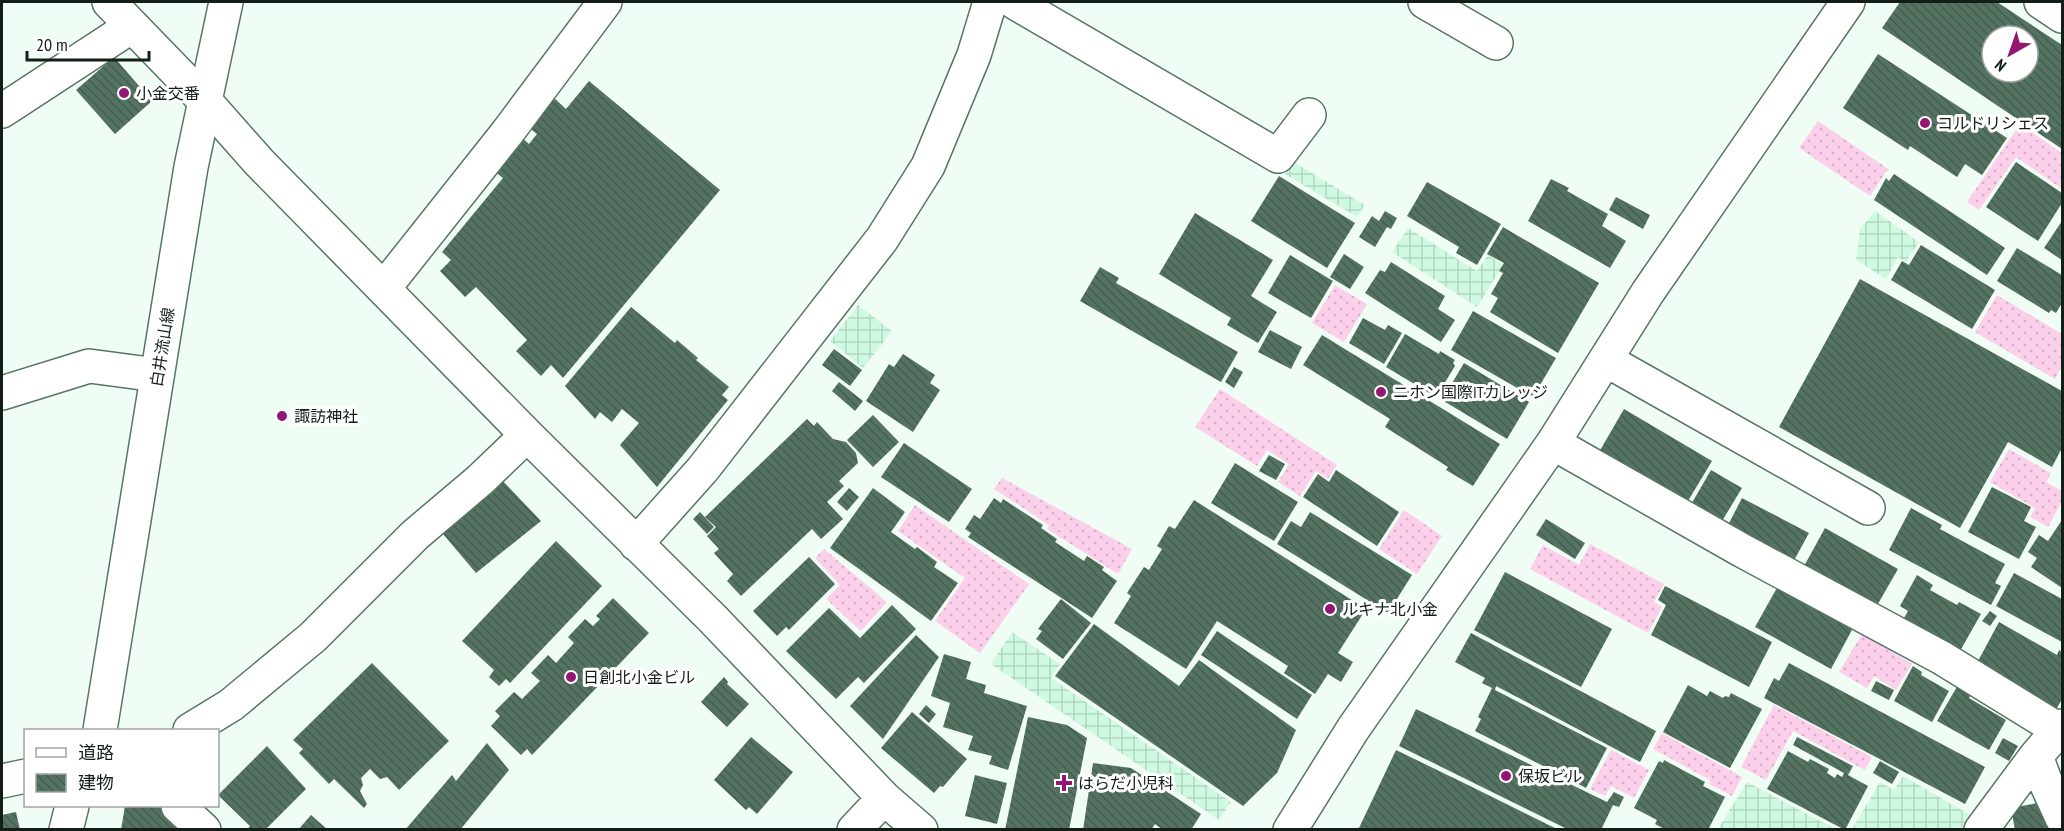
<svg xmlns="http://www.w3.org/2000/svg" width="2064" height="831" font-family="'PT Sans Narrow','Noto Sans JP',sans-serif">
<defs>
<pattern id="industrial-grid" width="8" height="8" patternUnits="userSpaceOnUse" patternTransform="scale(1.5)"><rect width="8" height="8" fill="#cffae1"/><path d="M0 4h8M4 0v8" fill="none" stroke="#b1d6c0"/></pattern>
<pattern id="grass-dots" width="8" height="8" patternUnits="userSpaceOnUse" patternTransform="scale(1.5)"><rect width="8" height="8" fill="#fccfea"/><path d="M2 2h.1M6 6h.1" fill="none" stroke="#d7b1c8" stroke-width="1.8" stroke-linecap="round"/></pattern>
<pattern id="building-back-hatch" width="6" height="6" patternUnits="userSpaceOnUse" patternTransform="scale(1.5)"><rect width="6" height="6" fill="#557362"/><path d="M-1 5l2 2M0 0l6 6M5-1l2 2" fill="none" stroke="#455e50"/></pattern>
</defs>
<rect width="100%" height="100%" fill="#f0fdf5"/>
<path fill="url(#industrial-grid)" d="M 1292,161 L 1365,205 L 1357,217 L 1285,174 Z
M 1875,211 L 1919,242 L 1906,262 L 1898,257 L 1886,279 L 1856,260 L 1860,229 Z
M 1408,228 L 1477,271 L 1488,255 L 1503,265 L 1477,307 L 1392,252 Z
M 858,305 L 892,331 L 863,368 L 830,341 Z
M 1012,632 L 1060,664 L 1051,678 L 1231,802 L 1219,820 L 991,664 Z
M 1903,776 L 1969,814 L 1961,829 L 1852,829 L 1880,782 L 1894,790 Z
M 1747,782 L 1835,829 L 1718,829 Z"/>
<path fill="url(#grass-dots)" d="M 1818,121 L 1888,169 L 1870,196 L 1799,148 Z
M 2020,124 L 2062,153 L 2062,189 L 2016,157 L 1979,210 L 1967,202 Z
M 1335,285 L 1367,304 L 1344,342 L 1312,323 Z
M 1997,295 L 2062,334 L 2062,366 L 2055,379 L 1975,332 Z
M 1220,389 L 1337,465 L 1328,479 L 1316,471 L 1300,496 L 1278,482 L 1289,464 L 1267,450 L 1257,466 L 1195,427 Z
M 2009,449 L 2051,473 L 2046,482 L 2062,491 L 2062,501 L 2048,527 L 2030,517 L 2035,508 L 1990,482 Z
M 1002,478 L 1132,549 L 1118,574 L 1047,529 L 1049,525 L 994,489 Z
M 915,505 L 1029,584 L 980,653 L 935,621 L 965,578 L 898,531 Z
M 1404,510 L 1442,536 L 1417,574 L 1379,549 Z
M 1590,544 L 1664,584 L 1654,602 L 1662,607 L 1648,633 L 1530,569 L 1543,545 L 1579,565 Z
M 824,549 L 887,602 L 861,631 L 826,599 L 840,585 L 815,558 Z
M 1862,634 L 1912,664 L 1896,690 L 1874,676 L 1867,688 L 1839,672 Z
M 1774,705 L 1872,757 L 1865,770 L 1793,731 L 1766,780 L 1741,767 Z
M 1662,733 L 1742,777 L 1732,796 L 1709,784 L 1710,780 L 1653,749 Z
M 1611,750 L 1649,770 L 1634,798 L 1611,786 L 1605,796 L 1590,789 Z"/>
<path fill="url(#building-back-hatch)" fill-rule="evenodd" d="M 1900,2 L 1997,2 L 2062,45 L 2062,149 L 1882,28 ZM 1992,36 L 2028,36 L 2028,72 L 1992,72 Z
M 1878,54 L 2007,138 L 1982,175 L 1965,164 L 1957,177 L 1910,146 L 1908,150 L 1843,108 Z
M 114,57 L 152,101 L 115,134 L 76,90 Z
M 589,81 L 720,190 L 563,378 L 551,365 L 541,376 L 516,351 L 527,340 L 476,287 L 465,297 L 440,271 L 451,260 L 442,252 L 503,178 L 494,171 L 520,136 L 529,144 L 537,134 L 528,127 L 552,96 L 566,109 Z
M 2016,162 L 2062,193 L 2062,203 L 2038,241 L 1986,207 Z
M 1894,174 L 2005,248 L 1987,275 L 1874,200 L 1886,178 L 1889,181 Z
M 1279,176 L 1355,223 L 1327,268 L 1251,221 Z
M 1551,179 L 1569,188 L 1567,191 L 1608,214 L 1602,226 L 1626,241 L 1610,268 L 1528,221 Z
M 1427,182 L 1501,224 L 1477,265 L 1456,253 L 1459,247 L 1407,216 Z
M 1616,197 L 1650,215 L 1643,229 L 1609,210 Z
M 1385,211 L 1397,218 L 1391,229 L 1387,227 L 1375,247 L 1359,237 L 1372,216 L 1379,221 Z
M 1195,213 L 1273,260 L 1251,296 L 1277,312 L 1258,343 L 1227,325 L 1231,318 L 1159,274 Z
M 2062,221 L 2062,260 L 2044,248 Z
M 1503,227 L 1599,283 L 1558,353 L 1490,312 L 1498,298 L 1491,294 L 1503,273 L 1499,271 L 1504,263 L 1487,254 Z
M 1921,245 L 1995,290 L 1972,329 L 1891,280 L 1902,261 L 1909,265 Z
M 2017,248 L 2062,275 L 2062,303 L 2056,313 L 2051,310 L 2049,313 L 1997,281 Z
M 1344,254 L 1364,267 L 1350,289 L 1330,277 Z
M 1290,255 L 1333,281 L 1311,318 L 1268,293 Z
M 1391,262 L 1445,296 L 1438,309 L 1455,320 L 1441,342 L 1365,293 L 1380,270 L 1385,272 Z
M 1100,267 L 1119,278 L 1116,283 L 1238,352 L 1221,382 L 1080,301 Z
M 1860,279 L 2062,391 L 2062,448 L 2052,467 L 2008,442 L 1960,528 L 1779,427 Z
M 631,307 L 675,343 L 677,340 L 698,358 L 696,360 L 729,387 L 722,395 L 728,400 L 657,487 L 620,445 L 639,423 L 622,409 L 612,422 L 600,412 L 595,419 L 565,386 Z
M 1473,311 L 1556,358 L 1533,397 L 1451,350 Z
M 1363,318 L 1385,330 L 1388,325 L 1402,333 L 1384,364 L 1349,343 Z
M 1270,330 L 1302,347 L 1291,369 L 1258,352 Z
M 1405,334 L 1439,354 L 1440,351 L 1455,360 L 1453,363 L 1455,366 L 1436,397 L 1386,367 Z
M 1322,335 L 1500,444 L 1473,486 L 1446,470 L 1448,467 L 1385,427 L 1390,419 L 1303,365 Z
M 834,349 L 862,370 L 850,386 L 822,365 Z
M 903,354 L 935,375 L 930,383 L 940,390 L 913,432 L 866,401 L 889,364 L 894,367 Z
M 1464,363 L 1529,402 L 1507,439 L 1442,400 Z
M 1234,367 L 1243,372 L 1234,388 L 1225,382 Z
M 839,382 L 863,401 L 855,411 L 832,391 Z
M 1624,409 L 1712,461 L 1682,511 L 1595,459 Z
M 873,415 L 899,442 L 873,467 L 847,440 Z
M 807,419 L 814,426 L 817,422 L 833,439 L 846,442 L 856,453 L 858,463 L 839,481 L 844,486 L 827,502 L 843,519 L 821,539 L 812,529 L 741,596 L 727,581 L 733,574 L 714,553 L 719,549 L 707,536 L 716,527 L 705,517 Z
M 904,443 L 972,489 L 949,522 L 881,477 Z
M 1269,455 L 1285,464 L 1276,480 L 1259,471 Z
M 1235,463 L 1298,502 L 1274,541 L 1211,503 Z
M 1336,470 L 1399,512 L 1377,546 L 1303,497 L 1318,474 L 1329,482 Z
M 1711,470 L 1742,488 L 1719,526 L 1689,508 Z
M 499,477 L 541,521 L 476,573 L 438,528 Z
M 1992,487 L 2031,507 L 2024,521 L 2036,527 L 2019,559 L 1968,532 Z
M 849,488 L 859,497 L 847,511 L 837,502 Z
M 873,488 L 905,512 L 891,532 L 915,549 L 917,547 L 937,562 L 934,567 L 958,583 L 931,621 L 830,548 Z
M 994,498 L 1001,503 L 1003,499 L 1043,525 L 1041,528 L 1057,539 L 1055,542 L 1084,561 L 1087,556 L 1104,567 L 1102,570 L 1117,581 L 1092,618 L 968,537 L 971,533 L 965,529 L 974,515 L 980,519 Z
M 1742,498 L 1809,533 L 1791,566 L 1725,531 Z
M 1194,500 L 1366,609 L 1338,653 L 1353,662 L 1341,682 L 1328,674 L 1315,694 L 1284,673 L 1288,666 L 1217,621 L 1186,669 L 1114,623 L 1131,596 L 1127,593 L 1144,567 L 1149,570 L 1162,549 L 1157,546 L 1169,526 L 1175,529 Z
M 1911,508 L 1942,525 L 1940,529 L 2005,564 L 1995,583 L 2001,586 L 1991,605 L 1889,550 Z
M 700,512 L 714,527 L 707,534 L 693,519 Z
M 1310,512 L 1412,575 L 1388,613 L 1277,544 L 1291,521 L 1301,527 Z
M 1546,519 L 1585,543 L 1575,559 L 1536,535 Z
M 2062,520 L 2062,588 L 2031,567 L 2037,558 L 2028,552 L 2039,535 L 2048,541 Z
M 1825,528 L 1898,569 L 1875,609 L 1803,568 Z
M 556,541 L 602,586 L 510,683 L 506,679 L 499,686 L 489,677 L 494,670 L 462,641 Z
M 809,557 L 835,584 L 789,630 L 786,627 L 777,636 L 753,611 Z
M 1505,572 L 1612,629 L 1581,687 L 1474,630 Z
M 2014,573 L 2062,599 L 2062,642 L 1996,606 Z
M 1917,575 L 1933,585 L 1930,590 L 1957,605 L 1959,602 L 1981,614 L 1960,651 L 1904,618 L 1908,611 L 1900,606 Z
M 1665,586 L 1772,642 L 1749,687 L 1651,635 L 1666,605 L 1658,600 Z
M 1778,586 L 1853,628 L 1831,669 L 1755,627 Z
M 613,598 L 649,633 L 532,755 L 527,749 L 521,755 L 491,726 L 500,716 L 495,711 L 514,692 L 522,699 L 540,681 L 531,673 L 548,655 L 556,663 L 574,643 L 568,637 L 585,619 L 593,626 L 600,619 L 596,616 Z
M 1061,599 L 1091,623 L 1063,659 L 1036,639 L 1042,631 L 1038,629 Z
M 892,605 L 916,629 L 864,683 L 858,677 L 836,699 L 786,651 L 829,608 L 860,638 Z
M 1990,611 L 1997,616 L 1990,626 L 1982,621 Z
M 1999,622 L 2057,655 L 2059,650 L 2062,652 L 2062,699 L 2057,708 L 1977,663 Z
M 1094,624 L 1179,686 L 1199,660 L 1296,730 L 1277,773 L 1243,806 L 1055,676 Z
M 1217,631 L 1312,695 L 1297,719 L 1201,655 Z
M 1471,633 L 1656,731 L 1640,762 L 1496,686 L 1495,690 L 1607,748 L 1586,788 L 1475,731 L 1481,719 L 1478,717 L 1492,688 L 1482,683 L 1485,678 L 1455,662 Z
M 916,635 L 939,657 L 883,739 L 850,706 Z
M 944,654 L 971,662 L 966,679 L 986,685 L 984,693 L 1027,706 L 1008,770 L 989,764 L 992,756 L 968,750 L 973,736 L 943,727 L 950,703 L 931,696 Z
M 372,663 L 449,741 L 399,790 L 387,777 L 380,779 L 370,769 L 361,778 L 363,785 L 360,791 L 367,804 L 364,808 L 334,779 L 329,784 L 299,753 L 303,749 L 293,740 Z
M 1789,663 L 1985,767 L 1965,804 L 1764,698 L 1774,678 L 1779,681 Z
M 1913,666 L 1922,672 L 1921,675 L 1949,691 L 1932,722 L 1894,701 Z
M 724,677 L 728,682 L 727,684 L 749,704 L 727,727 L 701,702 Z
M 1876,681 L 1894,690 L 1889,700 L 1871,691 Z
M 1688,685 L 1707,696 L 1710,691 L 1723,698 L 1725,696 L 1729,697 L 1731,693 L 1762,709 L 1730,768 L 1663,732 Z
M 1958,685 L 1972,693 L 1969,698 L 2006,720 L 1989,750 L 1937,721 Z
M 926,705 L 936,714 L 929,723 L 919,714 Z
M 1416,709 L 1607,802 L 1614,792 L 1624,797 L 1619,807 L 1613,805 L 1601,830 L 1569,830 L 1399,746 Z
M 912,712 L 967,759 L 943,787 L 940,786 L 934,793 L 881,748 Z
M 1028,717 L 1067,725 L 1087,738 L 1069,830 L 1005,830 Z
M 751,737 L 793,772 L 757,814 L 749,807 L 746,810 L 714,780 Z
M 1797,737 L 1853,766 L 1848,775 L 1868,786 L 1845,830 L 1767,789 L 1788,751 L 1808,762 L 1810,759 L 1829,769 L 1827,773 L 1835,778 L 1837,774 L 1842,777 L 1844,773 L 1793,745 Z
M 2003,738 L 2018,746 L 2009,761 L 1995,753 Z
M 487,743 L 509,770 L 460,830 L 405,830 L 452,775 L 456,781 Z
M 267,746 L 306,789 L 265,830 L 247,830 L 250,826 L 218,795 Z
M 1396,750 L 1468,785 L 1559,830 L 1358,830 Z
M 1664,760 L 1705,782 L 1703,786 L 1725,797 L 1708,830 L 1666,830 L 1655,824 L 1657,820 L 1634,808 L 1659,761 L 1663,763 Z
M 1880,761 L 1899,772 L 1892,784 L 1873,773 Z
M 1093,763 L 1131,768 L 1201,814 L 1191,830 L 1163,830 L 1155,824 L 1151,830 L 1083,830 Z
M 975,775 L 1007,783 L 997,824 L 965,816 Z
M 2043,802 L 2048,830 L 2015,830 L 2011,808 Z
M 125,806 L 158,806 L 187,830 L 121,830 Z
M 16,812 L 20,830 L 2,830 L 2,815 Z
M 311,815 L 328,830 L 298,830 Z"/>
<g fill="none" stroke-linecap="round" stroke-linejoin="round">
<g stroke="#577564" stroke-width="36">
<path id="minor" d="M 226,2 L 205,101 L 259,162 L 527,435 L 713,619 L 884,798 L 921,830
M 1014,2 L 1278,156 L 1309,115
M 1425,2 L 1496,43
M 2041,2 L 2062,16
M 2,111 L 132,26
M 384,288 L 507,133 L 605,2
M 1606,360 L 1868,508
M 2,393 L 89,366 L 157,375
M 1553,443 L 1743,551 L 1942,658 L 2059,730
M 636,544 L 703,469 L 882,239 L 928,166 L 974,55 L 990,2
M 190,730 L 231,705 L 313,637 L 415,535 L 480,480 L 527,435
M 2036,756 L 2046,783 L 2062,818
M 2,781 L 26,776
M 178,806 L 204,830
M 854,830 L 884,798
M 1290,830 L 1353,729 L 1553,443 L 1648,292 L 1848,2
M 1981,830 L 2036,756 L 2062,726"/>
</g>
<g stroke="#577564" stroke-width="36">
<path id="major" d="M 100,730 L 191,167 L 205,101 L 109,2
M 66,830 L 72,806"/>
</g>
<use href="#minor" stroke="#fff" stroke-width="33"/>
<use href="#major" stroke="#fff" stroke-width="33"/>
</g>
<g fill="#931672" stroke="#fff" stroke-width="2">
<circle cx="124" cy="93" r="6"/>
<circle cx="1925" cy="123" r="6"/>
<circle cx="1381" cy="392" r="6"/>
<circle cx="282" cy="416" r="6"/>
<circle cx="1330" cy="609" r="6"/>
<circle cx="571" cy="677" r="6"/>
<circle cx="1506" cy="776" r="6"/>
<path d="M1061 774h6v6h6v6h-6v6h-6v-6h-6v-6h6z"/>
</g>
<g text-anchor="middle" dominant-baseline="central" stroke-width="6" stroke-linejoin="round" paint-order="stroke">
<g font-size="16" fill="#121e17" stroke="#fff" text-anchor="start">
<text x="136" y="93">小金交番</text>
<text x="1937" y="123">コルドリシェス</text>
<text x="1393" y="392">ニホン国際ITカレッジ</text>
<text x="294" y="416">諏訪神社</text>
<text x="1342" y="609">ルキナ北小金</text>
<text x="583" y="677">日創北小金ビル</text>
<text x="1518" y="776">保坂ビル</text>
<text x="1078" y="783">はらだ小児科</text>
</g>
<g font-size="16" fill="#121e17" stroke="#fff">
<text transform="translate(162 347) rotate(-81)">白井流山線</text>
</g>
</g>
<rect width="2064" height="831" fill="none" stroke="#121e17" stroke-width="6"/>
<rect x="24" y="729" width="195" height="78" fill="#ffffff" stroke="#a0a5a2" stroke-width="1.5"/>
<rect x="36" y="748" width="30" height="9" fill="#ffffff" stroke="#a0a5a2" stroke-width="1.5"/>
<text x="78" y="759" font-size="18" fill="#121e17">道路</text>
<rect x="36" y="774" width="30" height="18" fill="url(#building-back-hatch)" stroke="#a0a5a2" stroke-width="1.5"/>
<text x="78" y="789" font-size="18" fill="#121e17">建物</text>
<g transform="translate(2010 54) rotate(220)"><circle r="28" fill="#ffffff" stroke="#a0a5a2" stroke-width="1.5"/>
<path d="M0-4.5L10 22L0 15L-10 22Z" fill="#931672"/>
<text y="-9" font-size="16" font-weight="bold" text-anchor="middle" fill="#121e17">N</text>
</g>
<path d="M27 51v9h122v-9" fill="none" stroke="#121e17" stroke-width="3"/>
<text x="36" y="51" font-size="18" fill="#121e17" stroke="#ffffff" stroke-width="4.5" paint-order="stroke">20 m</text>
</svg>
